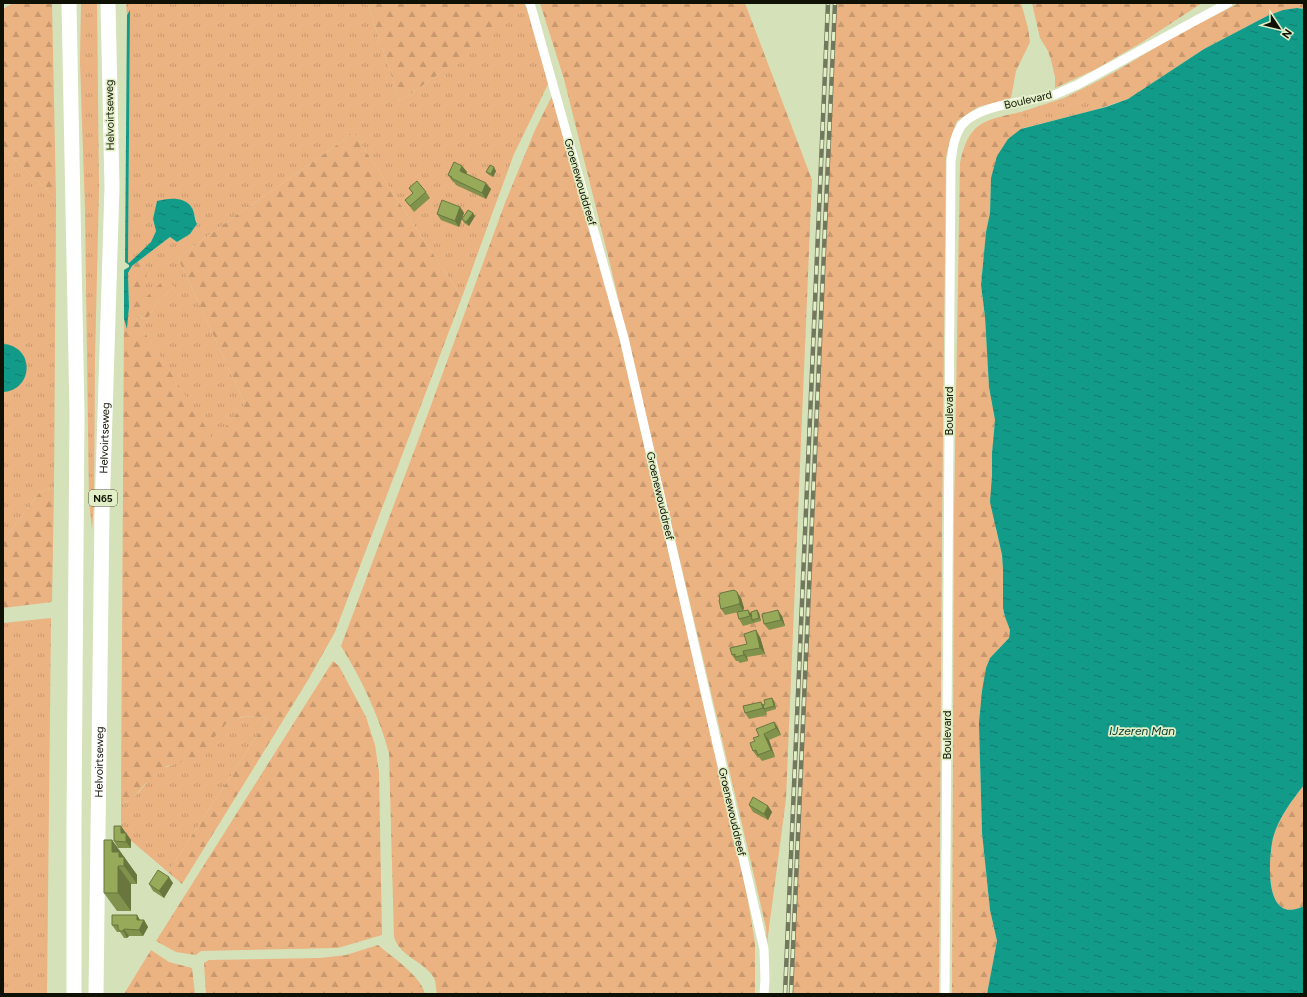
<svg xmlns="http://www.w3.org/2000/svg" width="1307" height="997" font-family="Figtree,sans-serif">
<defs>
<pattern id="grass-tufts" width="24" height="20" patternUnits="userSpaceOnUse"><rect width="24" height="20" fill="#ebb282"/><path d="M3 7l-1-3M5 7V3M7 7l1-3M15 17l-1-3M17 17v-4M19 17l1-3" fill="none" stroke="#c8986f"/></pattern>
<pattern id="forest-firs" width="22" height="20" patternUnits="userSpaceOnUse"><rect width="22" height="20" fill="#ebb282"/><path d="M5 1l3.5 6h-7zM16 11l3.5 6h-7z" fill="#c8986f"/></pattern>
<pattern id="water-ripples" width="26" height="14" patternUnits="userSpaceOnUse"><rect width="26" height="14" fill="#139b8a"/><path d="M2 4q2-2 4 0t4 0M15 11q2-2 4 0t4 0" fill="none" stroke="#107d6f"/></pattern>
</defs>
<rect width="100%" height="100%" fill="#d5e1b8"/>
<path fill="url(#grass-tufts)" d="M 81,3 L 97,3 L 99,190 L 95,359 L 94,503 L 92,530 L 89,501 L 85,210 L 80,62 Z
M 126,3 L 367,3 L 400,101 L 436,76 L 519,8 L 516,3 L 524,3 L 531,18 L 552,76 L 514,154 L 496,203 L 462,297 L 429,248 L 354,133 L 221,226 L 178,258 L 245,404 L 214,441 L 136,319 L 137,315 L 147,320 L 157,302 L 174,287 L 140,303 L 148,268 L 140,260 L 170,237 L 177,242 L 190,234 L 197,224 L 193,209 L 153,219 L 156,231 L 151,242 L 129,263 L 128,262 L 130,11 L 127,15 Z
M 1092,84 L 1092,102 L 1095,110 L 1024,128 L 1024,121 L 1021,112 L 1064,98 Z
M 3,149 L 56,198 L 54,488 L 40,492 L 3,541 Z
M 51,618 L 47,994 L 3,994 L 3,623 Z
M 254,716 L 268,719 L 168,872 L 121,832 L 121,804 C 139,798 143,784 157,772 C 164,767 172,766 179,761 C 190,755 208,740 218,731 C 221,729 224,725 227,723 C 235,718 245,717 254,716 Z"/>
<path fill="url(#forest-firs)" d="M 13,3 L 52,3 L 56,198 L 3,149 L 3,9 Z
M 367,3 L 516,3 L 520,8 L 436,76 L 400,101 Z
M 540,3 L 745,3 L 812,180 L 786,799 L 767,943 L 766,928 L 750,858 L 612,272 L 564,79 Z
M 834,3 L 1021,3 L 1028,28 L 1030,42 L 1016,71 L 1011,98 L 978,107 L 957,121 L 950,140 L 946,157 L 942,530 L 939,994 L 790,994 L 803,673 L 821,362 Z
M 1032,3 L 1202,3 L 1141,43 L 1094,70 L 1055,88 L 1055,77 L 1051,60 L 1048,51 L 1040,38 Z
M 1239,3 L 1304,3 L 1304,9 L 1297,8 L 1267,16 L 1204,49 L 1136,94 L 1128,99 L 1095,110 L 1092,102 L 1092,84 L 1118,70 L 1173,37 Z
M 554,92 L 616,324 L 746,889 L 755,943 L 755,994 L 437,994 C 436,989 436,982 434,978 C 424,961 400,957 394,937 L 389,753 C 378,714 362,680 341,646 L 419,438 L 505,203 L 535,130 Z
M 1021,112 L 1024,121 L 1024,128 L 1008,139 L 991,178 L 990,213 L 986,232 L 981,285 L 985,317 L 989,387 L 995,420 L 992,453 L 996,530 L 1002,555 L 1003,570 L 1003,608 L 1005,617 L 1010,630 L 1009,638 L 990,658 L 980,768 L 982,833 L 990,910 L 997,941 L 987,994 L 952,994 L 954,513 L 960,163 C 969,121 984,120 1021,112 Z
M 354,133 L 429,248 L 462,297 L 335,632 L 308,680 L 182,884 L 168,872 L 268,719 L 254,716 L 242,717 L 227,723 L 219,731 L 200,757 L 167,766 L 145,784 L 132,799 L 121,804 L 124,319 L 127,328 L 129,307 L 128,273 L 132,266 L 140,260 L 148,268 L 141,302 L 167,277 L 174,287 L 157,302 L 147,320 L 138,315 L 136,319 L 214,440 L 245,404 L 178,258 L 221,226 Z
M 54,488 L 52,602 L 3,608 L 3,541 L 40,492 Z
M 333,661 L 339,666 L 366,717 L 375,745 L 379,772 L 382,935 L 338,948 L 201,951 L 196,955 L 176,952 L 156,941 Z
M 1304,785 L 1304,906 C 1264,926 1268,861 1273,838 C 1278,819 1292,800 1304,785 Z
M 378,945 C 392,957 421,976 425,994 L 206,994 L 204,963 L 209,960 L 320,958 L 346,955 Z
M 151,950 L 169,962 L 192,968 L 195,994 L 124,994 Z"/>
<path fill="url(#water-ripples)" d="M 1297,8 L 1304,9 L 1304,785 C 1292,800 1278,819 1273,838 C 1268,861 1264,926 1304,906 L 1304,994 L 987,994 L 997,941 L 990,910 L 982,833 L 979,723 L 982,691 L 986,668 L 990,658 L 1009,638 L 1010,630 L 1005,617 L 1003,608 L 1003,570 L 1002,555 L 990,502 L 992,476 L 992,453 L 995,420 L 989,387 L 985,317 L 981,285 L 986,232 L 990,213 L 991,178 L 997,156 L 1008,139 L 1021,129 L 1106,107 L 1128,99 L 1204,49 L 1267,16 L 1283,10 Z
M 130,10 L 128,262 L 129,263 L 151,242 L 156,231 L 153,219 L 157,201 C 168,198 185,196 192,208 C 195,212 194,219 197,224 L 190,234 L 177,242 L 170,237 L 132,266 L 128,273 L 129,307 L 127,329 L 124,319 L 124,270 L 129,267 L 129,265 L 125,262 L 127,15 Z
M 3,344 C 35,346 34,390 3,392 Z"/>
<g fill="none" stroke-linecap="round" stroke-linejoin="round">
<path stroke="#fff" stroke-width="9" d="M 530,3 L 624,338 L 764,949 L 765,980 L 764,994
M 945,994 L 951,161 C 953,148 954,137 961,126 C 977,104 1029,102 1054,95 C 1062,92 1069,88 1077,85 L 1228,3"/>
<g stroke="#fff" stroke-width="15">
<path d="M 69,3 L 77,413 L 74,825 L 74,994"/>
<path id="s1" d="M 96,994 L 102,513 L 112,187 L 108,3"/>
</g>
<g stroke="#71785d" stroke-width="4.5">
<path id="rail" d="M 785,994 L 828,3
M 791,994 L 835,3"/>
</g>
<use href="#rail" stroke="#e2eec5" stroke-width="3" stroke-dasharray="9" stroke-linecap="butt"/>
</g>
<path fill="#81924d" d="M 462,166 L 467,172 L 466,174 L 491,189 L 486,199 L 456,185 L 454,182 L 453,182 L 448,175 Z
M 496,171 L 493,177 L 489,175 L 486,172 Z
M 409,188 L 426,192 L 430,198 L 414,212 L 405,200 L 413,194 Z
M 460,207 L 464,213 L 459,227 L 441,220 L 437,214 Z
M 475,216 L 469,226 L 464,223 L 462,219 Z
M 741,598 L 744,608 L 743,611 L 725,615 L 721,609 L 720,599 Z
M 757,610 L 759,613 L 761,621 L 743,626 L 739,619 Z
M 782,616 L 785,626 L 769,630 L 764,624 Z
M 760,637 L 765,654 L 747,657 L 748,661 L 740,663 L 738,661 L 736,661 L 732,655 Z
M 774,701 L 776,709 L 766,712 L 767,715 L 749,719 L 745,713 L 763,705 Z
M 774,722 L 778,728 L 781,735 L 769,740 L 775,757 L 762,761 L 759,757 L 758,758 L 753,751 L 759,736 Z
M 749,805 L 768,806 L 772,812 L 768,820 L 753,812 Z
M 126,833 L 131,840 L 131,848 L 118,848 L 114,841 Z
M 112,840 L 137,875 L 137,884 L 131,884 L 131,911 L 117,911 L 104,893 Z
M 173,883 L 164,898 L 153,891 L 149,884 Z
M 137,915 L 140,920 L 144,920 L 148,927 L 143,936 L 129,936 L 127,938 L 124,938 L 120,932 L 117,932 L 112,925 Z"/>
<path fill="#69773f" d="M 462,166 L 467,172 L 465,177 L 460,171 Z
M 494,167 L 496,171 L 493,177 L 491,174 Z
M 486,183 L 491,189 L 486,199 L 482,193 Z
M 460,207 L 464,213 L 459,227 L 455,221 Z
M 473,213 L 475,216 L 469,226 L 466,222 Z
M 737,592 L 741,598 L 744,608 L 743,611 L 739,604 Z
M 748,610 L 753,616 L 752,620 L 755,623 L 750,616 Z
M 757,610 L 759,613 L 761,621 L 759,618 Z
M 778,610 L 782,616 L 785,626 L 781,620 Z
M 756,630 L 760,637 L 765,654 L 760,648 Z
M 743,651 L 747,657 L 748,661 L 744,655 Z
M 772,698 L 774,701 L 776,709 L 774,706 Z
M 761,702 L 766,708 L 764,709 L 766,712 L 767,715 L 763,708 Z
M 774,722 L 778,728 L 781,735 L 776,728 Z
M 764,734 L 769,740 L 775,757 L 771,750 Z
M 768,806 L 772,812 L 768,820 L 764,814 Z
M 121,826 L 126,833 L 125,840 L 121,833 Z
M 126,833 L 131,840 L 131,848 L 126,842 Z
M 112,840 L 137,875 L 137,884 L 124,866 L 112,852 Z
M 118,866 L 131,884 L 131,911 L 118,893 Z
M 169,877 L 173,883 L 164,898 L 159,891 Z
M 137,915 L 141,922 L 144,920 L 148,927 L 143,936 L 139,930 L 137,920 Z
M 124,929 L 129,936 L 127,938 L 123,931 Z"/>
<path fill="#96aa5a" stroke="#69773f" d="M 454,162 L 462,166 L 460,171 L 486,183 L 482,193 L 451,178 L 452,177 L 448,175 Z
M 490,165 L 494,167 L 491,174 L 486,172 Z
M 417,181 L 426,192 L 410,206 L 405,200 L 413,193 L 409,188 Z
M 442,200 L 460,207 L 455,221 L 437,214 Z
M 468,210 L 473,213 L 466,222 L 462,219 Z
M 734,590 L 737,592 L 740,602 L 739,604 L 721,609 L 719,600 L 720,599 L 719,596 L 721,593 Z
M 748,610 L 750,616 L 739,619 L 737,612 Z
M 757,610 L 759,618 L 752,620 L 751,612 Z
M 778,610 L 781,620 L 764,624 L 762,614 Z
M 756,630 L 760,648 L 743,651 L 744,655 L 735,657 L 735,654 L 732,655 L 730,648 L 747,644 L 744,634 Z
M 772,698 L 774,706 L 764,709 L 763,705 L 765,704 L 764,700 Z
M 761,702 L 763,708 L 745,713 L 743,706 Z
M 774,722 L 776,728 L 764,734 L 771,750 L 758,755 L 756,750 L 753,751 L 750,743 L 755,741 L 753,738 L 759,736 L 756,729 Z
M 753,797 L 768,806 L 764,814 L 749,805 Z
M 114,826 L 121,826 L 121,833 L 126,833 L 126,842 L 114,841 Z
M 104,840 L 112,840 L 112,852 L 119,852 L 119,857 L 124,857 L 124,866 L 118,866 L 118,893 L 104,893 Z
M 158,870 L 169,877 L 159,891 L 149,884 Z
M 112,915 L 137,915 L 137,920 L 144,920 L 139,930 L 124,929 L 123,931 L 120,931 L 118,929 L 118,925 L 112,925 Z"/>
<g text-anchor="middle" dominant-baseline="central" stroke-width="3.5" stroke-linejoin="round" paint-order="stroke">
<rect fill="#e2eec5" stroke="#4e533e" stroke-width="1" x="89" y="490" width="28" height="16" rx="3"/>
<g font-size="10" font-weight="bold" fill="#0e1104">
<text x="103" y="498">N65</text>
</g>
<g font-size="11" fill="#0e1104" stroke="#e2eec5">
<text transform="translate(1028 100) rotate(-13)">Boulevard</text>
<text transform="translate(110 115) rotate(-91)">Helvoirtseweg</text>
<text transform="translate(580 182) rotate(74)">Groenewouddreef</text>
<text transform="translate(949 411) rotate(-90)">Boulevard</text>
<text stroke="none"><textPath href="#s1" startOffset="556">Helvoirtseweg</textPath></text>
<text transform="translate(660 496) rotate(77)">Groenewouddreef</text>
<text transform="translate(947 735) rotate(-90)">Boulevard</text>
<text stroke="none"><textPath href="#s1" startOffset="232">Helvoirtseweg</textPath></text>
<text transform="translate(732 812) rotate(77)">Groenewouddreef</text>
</g>
<g font-size="12" font-style="italic" fill="#023a32" stroke="#e2eec5">
<text x="1142" y="731">IJzeren Man</text>
</g>
</g>
<rect width="1307" height="997" fill="none" stroke="#0e1104" stroke-width="8"/>
<g transform="translate(1279 28) rotate(125)" stroke="#e2eec5" stroke-width="3" paint-order="stroke">
<path d="M0-3L7 15L0 10L-7 15Z" fill="#0e1104"/>
<text y="-6" font-size="11" font-weight="bold" text-anchor="middle" fill="#0e1104">N</text>
</g>
</svg>
